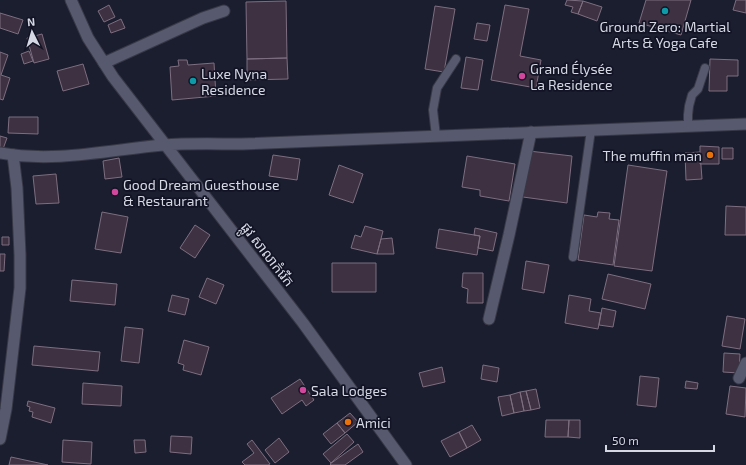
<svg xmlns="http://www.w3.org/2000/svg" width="746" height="465" font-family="'Exo 2','Noto Sans Khmer',sans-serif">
<rect width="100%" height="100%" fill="#1b1e2f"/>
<path fill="#3e3141" stroke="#7d6e80" d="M 567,0 L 583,1 L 578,14 L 571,12 L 573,7 L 565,5 Z
M 646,0 L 691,0 L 681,35 L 639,23 Z
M 736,0 L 746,0 L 746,13 L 733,10 Z
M 286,1 L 287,58 L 247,59 L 246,2 Z
M 583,1 L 602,7 L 597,21 L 578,14 Z
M 109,5 L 115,17 L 104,22 L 98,11 Z
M 505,5 L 529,9 L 520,56 L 541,60 L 536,88 L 491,80 Z
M 435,6 L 455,9 L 444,72 L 425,69 Z
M 0,13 L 23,20 L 18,34 L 0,28 Z
M 121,19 L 125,28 L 111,33 L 108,25 Z
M 477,23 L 490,25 L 487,41 L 474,39 Z
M 42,34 L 49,59 L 34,63 L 27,38 Z
M 29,51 L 33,61 L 24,64 L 21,54 Z
M 0,52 L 8,55 L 1,75 L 10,78 L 3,100 L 0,99 Z
M 466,57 L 483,60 L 478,90 L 461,88 Z
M 287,58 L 288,79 L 247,80 L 247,59 Z
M 710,59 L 738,60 L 738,76 L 727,76 L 727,91 L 709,91 Z
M 178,60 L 187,60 L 188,65 L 214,63 L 216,96 L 172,100 L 170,67 L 179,66 Z
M 83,64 L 89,84 L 63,91 L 57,71 Z
M 9,117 L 38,117 L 38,134 L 8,133 Z
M 0,136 L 7,138 L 3,149 L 0,148 Z
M 700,146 L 719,147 L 719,164 L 700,164 Z
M 722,148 L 733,148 L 733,159 L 722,159 Z
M 529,151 L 572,156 L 567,203 L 523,197 Z
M 700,152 L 702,179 L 686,180 L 685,153 Z
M 273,155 L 300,159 L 297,180 L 269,176 Z
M 467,156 L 515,164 L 509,201 L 480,196 L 480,190 L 462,187 Z
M 119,158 L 122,177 L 105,179 L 103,161 Z
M 339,165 L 363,174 L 353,203 L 329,195 Z
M 628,165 L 667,171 L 652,271 L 614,266 Z
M 56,174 L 59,203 L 36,204 L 33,176 Z
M 726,206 L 746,207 L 746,235 L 725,235 Z
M 102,212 L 128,217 L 121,253 L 95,249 Z
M 598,212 L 610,213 L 609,219 L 619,220 L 613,265 L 578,260 L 584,215 L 597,217 Z
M 195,225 L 210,235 L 195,258 L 180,248 Z
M 365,226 L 383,231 L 377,254 L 351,248 L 355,235 L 361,237 Z
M 475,228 L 497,233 L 493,251 L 478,248 L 480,236 L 474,235 Z
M 439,229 L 480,236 L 477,255 L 436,248 Z
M 2,237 L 9,237 L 9,245 L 2,245 Z
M 392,238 L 394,254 L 377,254 L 381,239 Z
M 0,254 L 5,254 L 4,271 L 0,271 Z
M 526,261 L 549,265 L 544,293 L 522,289 Z
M 332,263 L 376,263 L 376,292 L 332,292 Z
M 463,273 L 483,273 L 483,303 L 467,303 L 468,289 L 462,287 Z
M 608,274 L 651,284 L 645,309 L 602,299 Z
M 207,278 L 224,285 L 216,304 L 199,297 Z
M 72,280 L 117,284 L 115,305 L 70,301 Z
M 172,295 L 189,299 L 185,315 L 168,311 Z
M 569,295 L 591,299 L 589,311 L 601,313 L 598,329 L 565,323 Z
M 602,308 L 616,311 L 613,327 L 599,325 Z
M 727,316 L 745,319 L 740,349 L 722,346 Z
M 125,327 L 143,329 L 139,363 L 121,361 Z
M 184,340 L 209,347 L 201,375 L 183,370 L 184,365 L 178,363 Z
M 34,346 L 100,352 L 98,371 L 32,365 Z
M 724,353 L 740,354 L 739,373 L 723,372 Z
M 483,365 L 499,368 L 497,382 L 481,379 Z
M 442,367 L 445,382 L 423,387 L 419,373 Z
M 640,376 L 659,378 L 656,407 L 637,405 Z
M 300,379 L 314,400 L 306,406 L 302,400 L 282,414 L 271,398 Z
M 686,381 L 698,383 L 697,389 L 685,388 Z
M 83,383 L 122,386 L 121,406 L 82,404 Z
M 730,386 L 746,388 L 745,417 L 726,414 Z
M 536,389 L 540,408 L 531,410 L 526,391 Z
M 526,391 L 531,410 L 524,411 L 520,392 Z
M 520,392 L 524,411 L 514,413 L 510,395 Z
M 510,395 L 514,413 L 502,416 L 498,397 Z
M 28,401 L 55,408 L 51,423 L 32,417 L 33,412 L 29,411 L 30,407 L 27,406 Z
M 350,413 L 358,422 L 345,433 L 337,423 Z
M 546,420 L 569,420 L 568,437 L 545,437 Z
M 569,420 L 580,420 L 580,438 L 568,437 Z
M 337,423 L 345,433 L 331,444 L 323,434 Z
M 472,425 L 481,440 L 467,448 L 459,432 Z
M 459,432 L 467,448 L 450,457 L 441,441 Z
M 347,434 L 354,442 L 331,463 L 323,454 Z
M 171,436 L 192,437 L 191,454 L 170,452 Z
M 279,438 L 289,452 L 275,463 L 265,450 Z
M 63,440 L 92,442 L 91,464 L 62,462 Z
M 134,440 L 145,440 L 146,452 L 135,453 Z
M 252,440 L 270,464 L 268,465 L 245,465 L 242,462 L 254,453 L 247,444 Z
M 358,444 L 363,452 L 345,465 L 331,465 L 330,464 Z
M 11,457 L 48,465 L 9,465 Z"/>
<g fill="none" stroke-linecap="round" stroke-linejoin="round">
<g stroke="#383947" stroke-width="10">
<path id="service" d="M 688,126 L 688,115 L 689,106 L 692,95 L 698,89 L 705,68
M 436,136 L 433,110 L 437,88 L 456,59
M 573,257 L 591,130"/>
</g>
<g stroke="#383947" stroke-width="13">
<path id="minor" d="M 104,63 L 203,18 L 224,11
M 489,319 L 509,235 L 531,132
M 739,378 L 746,363
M 0,439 L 6,409 L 20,288 L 20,255 L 17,188 L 13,155"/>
</g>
<g stroke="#383947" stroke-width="13">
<path id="tertiary" d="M 71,0 L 88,38 L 113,77 L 303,323 L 406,465
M 0,153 C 54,163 109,150 163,145 C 189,143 216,144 242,144 L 746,124"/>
</g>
<use href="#service" stroke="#575a6e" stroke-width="8"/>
<use href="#minor" stroke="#575a6e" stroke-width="11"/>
<use href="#tertiary" stroke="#575a6e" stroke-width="11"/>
</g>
<g fill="#0f9aa8" stroke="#121425" stroke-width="1.5">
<circle cx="665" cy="11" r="4"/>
<circle cx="193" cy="81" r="4"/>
</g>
<g fill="#d1479c" stroke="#121425" stroke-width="1.5">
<circle cx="522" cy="76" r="4"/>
<circle cx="115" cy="192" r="4"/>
<circle cx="303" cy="390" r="4"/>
</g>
<g fill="#e8710a" stroke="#121425" stroke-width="1.5">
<circle cx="710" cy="155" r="4"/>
<circle cx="348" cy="422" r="4"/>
</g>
<g text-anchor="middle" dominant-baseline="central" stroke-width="3.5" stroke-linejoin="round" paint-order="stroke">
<g font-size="14" fill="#d6d9e4" stroke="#121425" text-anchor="start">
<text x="665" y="26" text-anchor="middle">Ground Zero: Martial<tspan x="665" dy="16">Arts &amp; Yoga Cafe</tspan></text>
<text x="530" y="68">Grand Élysée<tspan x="530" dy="16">La Residence</tspan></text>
<text x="201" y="73">Luxe Nyna<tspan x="201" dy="16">Residence</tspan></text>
<text x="702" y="155" text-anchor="end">The muffin man</text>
<text x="123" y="184">Good Dream Guesthouse<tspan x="123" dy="16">&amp; Restaurant</tspan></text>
<text x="311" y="390">Sala Lodges</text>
<text x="356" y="422">Amici</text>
</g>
<g font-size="14" fill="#d6d9e4" stroke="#121425">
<text transform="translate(268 254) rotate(52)">ផ្លូវ សាលាកំរើក</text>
</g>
</g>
<g transform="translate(32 32) rotate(355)" stroke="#121425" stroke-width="3" paint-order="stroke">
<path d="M0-3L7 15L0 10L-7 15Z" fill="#d6d9e4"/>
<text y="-6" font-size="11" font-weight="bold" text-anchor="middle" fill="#d6d9e4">N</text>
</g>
<path d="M606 445v6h108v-6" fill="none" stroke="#d6d9e4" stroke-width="2"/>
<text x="612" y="445" font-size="12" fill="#d6d9e4" stroke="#121425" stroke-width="3" paint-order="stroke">50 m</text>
</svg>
